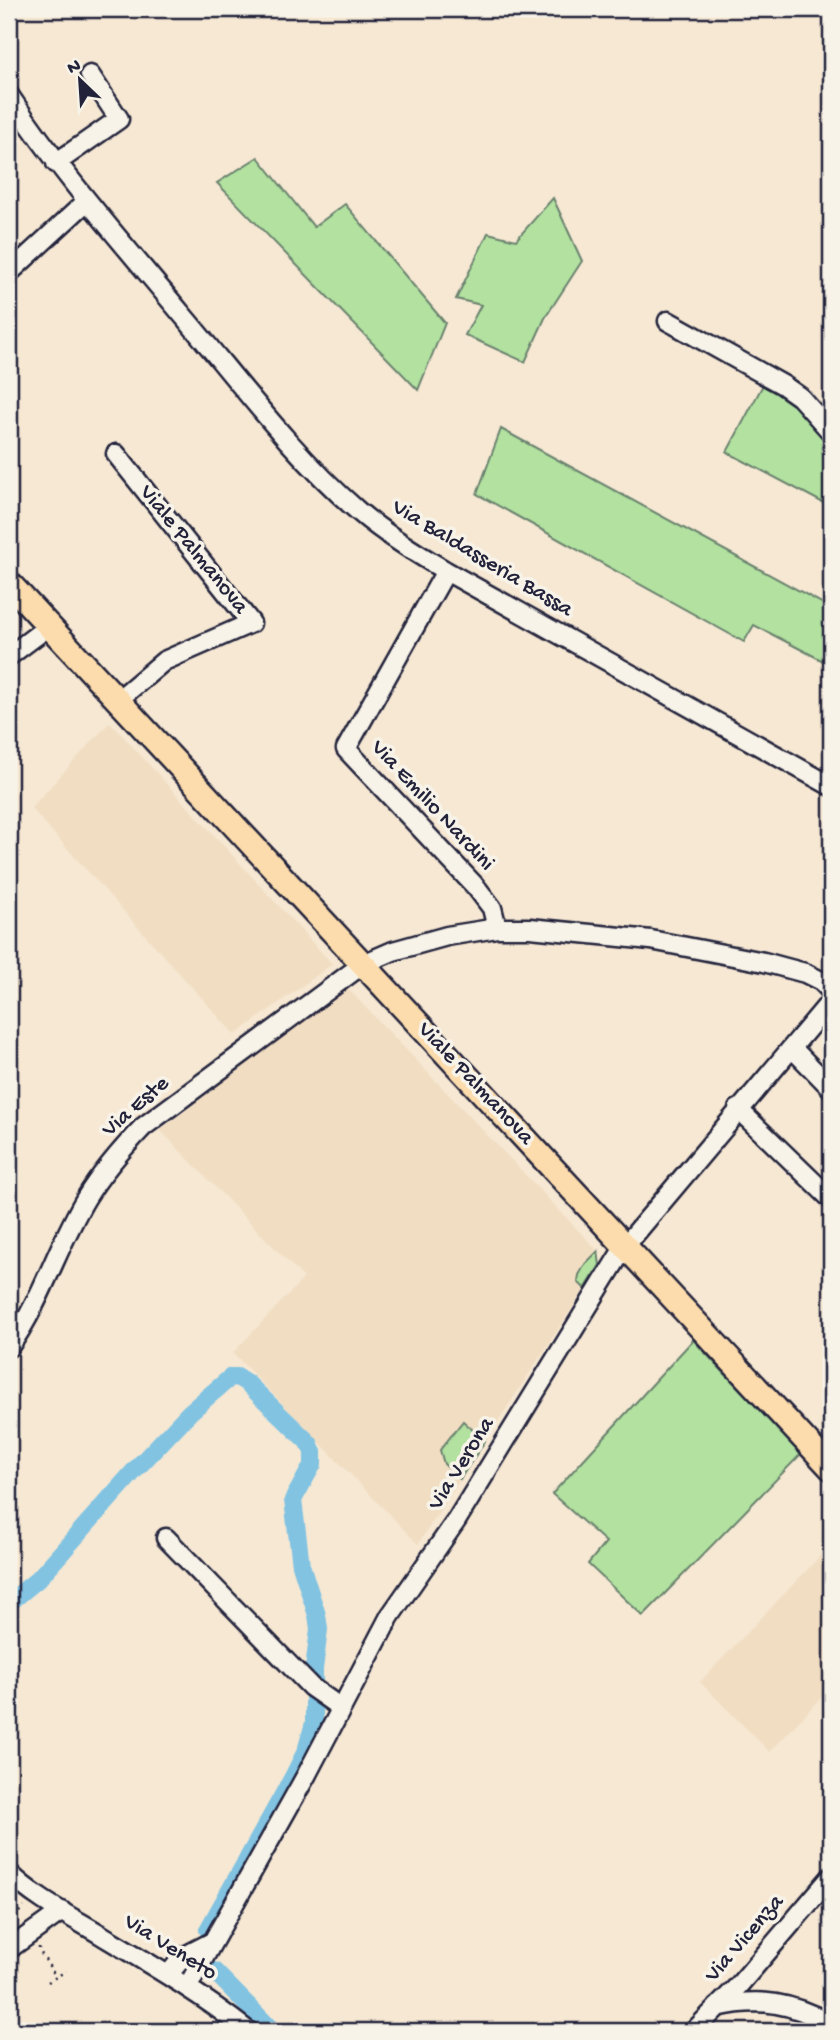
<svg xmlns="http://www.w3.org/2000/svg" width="840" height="2040" font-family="'Gochi Hand',sans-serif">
<rect width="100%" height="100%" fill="#f6e8d3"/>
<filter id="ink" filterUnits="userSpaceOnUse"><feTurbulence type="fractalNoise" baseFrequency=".0143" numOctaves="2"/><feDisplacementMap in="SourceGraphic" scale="14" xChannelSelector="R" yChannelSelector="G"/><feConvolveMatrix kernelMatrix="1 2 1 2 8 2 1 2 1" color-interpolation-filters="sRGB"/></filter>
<g filter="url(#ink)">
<path fill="#f1ddc2" d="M 110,722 L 332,964 L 235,1035 L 31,808 Z
M 347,988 L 598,1251 L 600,1265 L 418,1544 L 233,1353 L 304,1278 L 160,1130 Z
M 831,1545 L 831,1687 L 770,1752 L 700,1682 Z"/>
<path fill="#b2e1a0" stroke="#6a826e" stroke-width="2" d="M 258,157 L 314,227 L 345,204 L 445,323 L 418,390 L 217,183 Z
M 553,198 L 582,261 L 545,318 L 525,362 L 465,335 L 481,305 L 456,299 L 488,233 L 516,240 Z
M 765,381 L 788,394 L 831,439 L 831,507 L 727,452 Z
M 501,429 L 831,608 L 831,665 L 754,625 L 744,642 L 477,494 Z
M 598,1251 L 600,1265 L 585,1289 L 578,1282 L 579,1275 L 585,1264 Z
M 693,1340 L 801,1454 L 643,1616 L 588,1564 L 606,1542 L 552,1494 Z
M 463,1421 L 485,1441 L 460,1479 L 444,1464 L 440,1450 Z"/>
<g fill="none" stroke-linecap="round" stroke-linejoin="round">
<path stroke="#82c3e2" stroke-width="18" d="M 9,1603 L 38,1579 L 135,1470 L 190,1412 L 231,1377 L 237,1377 L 247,1383 L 309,1443 L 313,1452 L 313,1464 L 293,1500 L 301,1565 L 317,1615 L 319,1629 L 314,1669 L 314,1723 L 306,1751 L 292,1779 L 208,1930
M 214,1971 L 273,2031"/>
<g stroke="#22223b" stroke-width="23">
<path id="minor" d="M 9,95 C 60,172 121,241 180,312 C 237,379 291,453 358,511 C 385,534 416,553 446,571 L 831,786
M 56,163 L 119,119 L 90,75
M 9,273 L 87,201
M 668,321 L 783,385 L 800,397 L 831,432
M 116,454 L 251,623 L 164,661 L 118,700
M 446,571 L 346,749 L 476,887 L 492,908 L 497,928
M 9,656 L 49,626
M 792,1048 L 831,1088
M 738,1109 L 831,1199
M 9,1347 C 42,1301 57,1246 86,1198 C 102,1172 122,1149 143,1127 L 363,964 L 393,951 L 447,936 L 497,928 L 530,928 L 651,940 L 764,962 L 805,973 L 821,981 L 831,991
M 166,1538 L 311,1687 L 341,1708
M 9,1873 C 35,1899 72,1917 103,1936 C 155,1967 201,1994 248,2031
M 9,1949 L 62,1911
M 168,1975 L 183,1957 L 212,1942
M 188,1986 L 307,1774 L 390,1616 L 456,1521 L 625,1246 L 831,1001
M 717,2007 C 761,1997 792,2003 831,2024
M 694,2031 L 739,1985 L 831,1877"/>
</g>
<g stroke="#22223b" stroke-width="28">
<path id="major" d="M 9,583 L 831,1468"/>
</g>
<path stroke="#22223b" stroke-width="2.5" stroke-dasharray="2 5" stroke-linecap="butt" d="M 9,1922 L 24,1907
M 39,1947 L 39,1950 L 56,1977
M 48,1982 L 66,1971
M 283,2031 L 291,2021"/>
<use href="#minor" stroke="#f7f3e8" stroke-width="18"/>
<use href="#major" stroke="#fcdcac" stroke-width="23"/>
</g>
</g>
<g text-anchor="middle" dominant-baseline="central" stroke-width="7" stroke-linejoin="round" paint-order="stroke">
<g font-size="23" fill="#22223b" stroke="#f7f3e8">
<text transform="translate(193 550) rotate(51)">Viale Palmanova</text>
<text transform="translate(482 559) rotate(31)">Via Baldasseria Bassa</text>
<text transform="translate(432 806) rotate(47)">Via Emilio Nardini</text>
<text transform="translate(475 1084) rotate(47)">Viale Palmanova</text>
<text transform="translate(136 1107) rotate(-41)">Via Este</text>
<text transform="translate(462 1464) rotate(-58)">Via Verona</text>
<text transform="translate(745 1939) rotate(-49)">Via Vicenza</text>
<text transform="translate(170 1948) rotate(32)">Via Veneto</text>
</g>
</g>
<rect width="840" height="2040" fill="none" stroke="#f7f3e8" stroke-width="35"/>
<rect x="18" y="18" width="805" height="2005" fill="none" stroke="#22223b" stroke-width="2.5" filter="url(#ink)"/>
<g transform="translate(80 80) rotate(335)" stroke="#f7f3e8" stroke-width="5" paint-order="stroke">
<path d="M0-5L12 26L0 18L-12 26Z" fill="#22223b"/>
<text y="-10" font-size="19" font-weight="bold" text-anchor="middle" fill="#22223b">N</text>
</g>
</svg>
